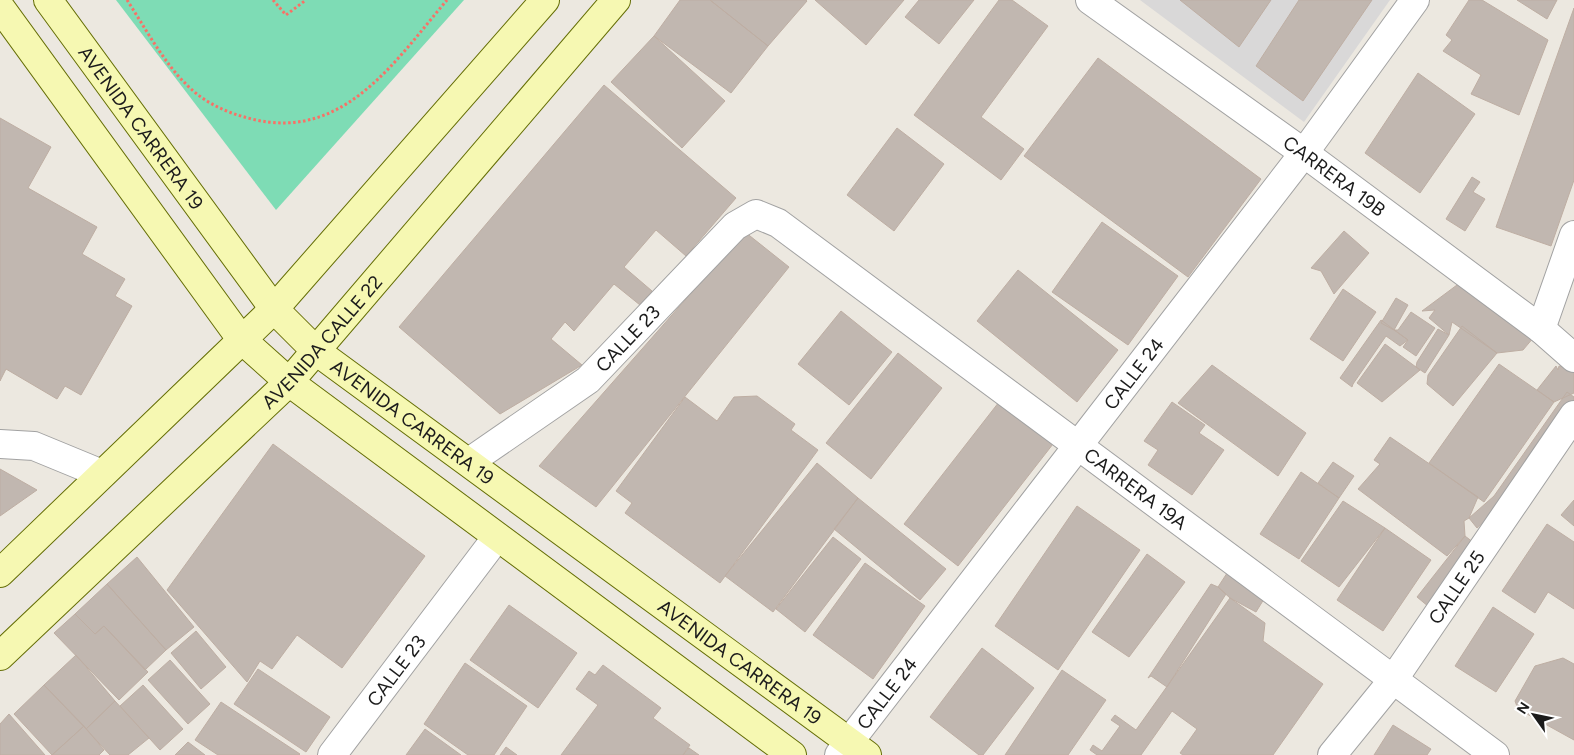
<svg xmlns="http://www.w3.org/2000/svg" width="1574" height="755" font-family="Figtree,sans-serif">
<rect width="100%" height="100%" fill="#ece8e0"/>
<path fill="#d9d8d8" d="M 1140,0 L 1390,0 L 1304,122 Z"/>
<path fill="#7edcb5" d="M 116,0 L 464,0 L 276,210 Z"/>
<path fill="#c1b7b0" stroke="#beaea3" d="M 680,0 L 710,0 L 768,46 L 731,93 L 654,36 Z
M 710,0 L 806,0 L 807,1 L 768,46 Z
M 815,0 L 904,0 L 866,45 Z
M 919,0 L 974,0 L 939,44 L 905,17 Z
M 999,0 L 1012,0 L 1048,26 L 981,117 L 1024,149 L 1001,180 L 914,115 Z
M 1180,0 L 1271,0 L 1239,47 Z
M 1299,0 L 1372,0 L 1303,101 L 1256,66 Z
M 1469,0 L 1482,0 L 1548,40 L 1519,115 L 1471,94 L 1481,75 L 1443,51 L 1452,40 L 1446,35 Z
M 1517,0 L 1557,0 L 1547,19 Z
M 1574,8 L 1574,180 L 1551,246 L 1496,227 Z
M 654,36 L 725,101 L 682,148 L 611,82 Z
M 1098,58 L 1261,179 L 1188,277 L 1024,156 Z
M 1418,73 L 1475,114 L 1420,193 L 1365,153 Z
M 604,85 L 736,198 L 686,256 L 656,230 L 624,267 L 652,291 L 640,305 L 614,284 L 574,331 L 565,322 L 551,339 L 582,365 L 500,414 L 399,327 Z
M 0,118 L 51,147 L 28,188 L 97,227 L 82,254 L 125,279 L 115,296 L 132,306 L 81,395 L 65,386 L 57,399 L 6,369 L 0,381 Z
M 897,128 L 944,164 L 894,231 L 847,195 Z
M 1472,177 L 1480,182 L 1473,192 L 1485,199 L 1465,231 L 1446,219 Z
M 1102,222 L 1178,276 L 1128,345 L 1052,292 Z
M 1344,231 L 1369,253 L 1334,294 L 1321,271 L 1311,268 Z
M 745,232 L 789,267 L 596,507 L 539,466 Z
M 1018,270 L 1118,350 L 1077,402 L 977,321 Z
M 1457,285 L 1481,292 L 1534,337 L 1523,350 L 1497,353 L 1452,322 L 1449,335 L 1429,318 L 1435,310 L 1422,311 Z
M 1343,289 L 1376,312 L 1343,361 L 1310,339 Z
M 1396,298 L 1408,305 L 1394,330 L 1381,323 Z
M 841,311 L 892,352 L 849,405 L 798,364 Z
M 1411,312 L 1435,328 L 1416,356 L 1403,347 L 1408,340 L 1394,330 L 1398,330 Z
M 1381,320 L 1408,340 L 1400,346 L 1386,336 L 1353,384 L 1352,387 L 1340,378 Z
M 1462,326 L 1497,353 L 1453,406 L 1427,384 L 1428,375 Z
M 1438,329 L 1449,335 L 1425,373 L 1416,367 L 1417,362 Z
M 1385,344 L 1420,370 L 1382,402 L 1357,383 Z
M 898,353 L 942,388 L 871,479 L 826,443 Z
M 1499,364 L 1554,402 L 1484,502 L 1429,463 Z
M 1212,365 L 1306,433 L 1278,476 L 1178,403 Z
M 1556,366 L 1558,370 L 1559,366 L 1574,369 L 1574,393 L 1554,402 L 1537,390 Z
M 1567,392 L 1574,397 L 1574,408 L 1510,500 L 1477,528 L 1469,518 L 1494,496 Z
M 757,396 L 795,424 L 791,430 L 818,450 L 720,583 L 625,513 L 632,503 L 616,491 L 685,397 L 717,421 L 734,397 Z
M 999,402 L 1053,444 L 958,566 L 904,524 Z
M 1172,402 L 1205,425 L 1199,433 L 1224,450 L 1192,495 L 1148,465 L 1158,450 L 1144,441 Z
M 1390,437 L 1478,497 L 1469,518 L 1464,521 L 1465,536 L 1447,556 L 1358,489 L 1380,464 L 1374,460 Z
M 273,444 L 425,556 L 342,668 L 297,635 L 272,669 L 260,661 L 247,682 L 167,590 Z
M 1333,462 L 1354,476 L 1339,498 L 1318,483 Z
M 817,463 L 858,498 L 773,612 L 725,576 Z
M 0,469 L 37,490 L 0,516 Z
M 1301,472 L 1339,498 L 1299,559 L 1260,534 Z
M 858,498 L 946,569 L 920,600 L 834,529 Z
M 1574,500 L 1574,526 L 1561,515 Z
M 1343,501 L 1385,528 L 1339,587 L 1301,561 Z
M 1077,506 L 1140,550 L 1058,670 L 995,626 Z
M 1547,524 L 1574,542 L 1574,609 L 1548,592 L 1535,613 L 1502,591 Z
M 1385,528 L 1431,560 L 1383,631 L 1337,600 Z
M 1465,536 L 1478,546 L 1429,607 L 1417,597 Z
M 833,537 L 861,559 L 805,632 L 776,609 Z
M 1147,554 L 1185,582 L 1129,657 L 1092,632 Z
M 137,557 L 194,627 L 166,650 L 107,584 Z
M 865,563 L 925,606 L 873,679 L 813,635 Z
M 1231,567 L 1264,599 L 1256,612 L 1230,598 L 1218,587 Z
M 107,584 L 166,650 L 145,670 L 104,626 L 95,634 L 75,614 Z
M 1211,584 L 1218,587 L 1226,594 L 1167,687 L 1151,676 L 1148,678 Z
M 1230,598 L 1265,623 L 1263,641 L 1323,684 L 1273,755 L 1183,755 L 1180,753 L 1197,729 L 1172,711 L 1141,755 L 1097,755 L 1090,750 L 1093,745 L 1102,751 L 1120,726 L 1111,720 L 1115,715 L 1136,730 Z
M 509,605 L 577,653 L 538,708 L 470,660 Z
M 1493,607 L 1534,634 L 1496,692 L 1455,666 Z
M 75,614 L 95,634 L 104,626 L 148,672 L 119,700 L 54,633 Z
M 196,631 L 226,667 L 201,689 L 171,653 Z
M 982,648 L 1034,688 L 983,755 L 979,755 L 930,717 Z
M 76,655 L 115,701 L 86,729 L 44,685 Z
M 1563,658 L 1574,664 L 1574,740 L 1518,709 L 1515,701 L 1535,666 Z
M 170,660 L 210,704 L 188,724 L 148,680 Z
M 465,663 L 527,706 L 494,755 L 468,755 L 424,724 Z
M 603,665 L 661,708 L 653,718 L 690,745 L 683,755 L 561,755 L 598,705 L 576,689 L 589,671 L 595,675 Z
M 258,669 L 330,717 L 306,752 L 234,704 Z
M 1062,670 L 1106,700 L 1068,755 L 1005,755 Z
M 44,685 L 84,726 L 52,755 L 14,714 Z
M 143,685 L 183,729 L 160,750 L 120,706 Z
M 115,701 L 149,738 L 128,755 L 110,755 L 86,729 Z
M 221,702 L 300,754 L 299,755 L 218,755 L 195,740 Z
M 9,714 L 45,755 L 0,755 L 0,724 Z
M 1393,725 L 1431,749 L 1427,755 L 1374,755 Z
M 84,726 L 104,750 L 99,755 L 52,755 Z
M 425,729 L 461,755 L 406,755 Z
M 188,742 L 205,755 L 175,755 Z
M 506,747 L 517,755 L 500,755 Z
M 689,748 L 699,755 L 683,755 Z"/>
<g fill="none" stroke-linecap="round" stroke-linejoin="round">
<g stroke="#a2a2a2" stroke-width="30">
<g id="street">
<path id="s1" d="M 1090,0 L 1304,153 L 1541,329 L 1574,358"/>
<path d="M 1541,329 L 1574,235"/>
<path d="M 0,444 L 34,446 L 102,474"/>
<path id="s2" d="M 469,462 L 588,380 L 735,226 L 756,214 L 778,223 L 1495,755"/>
<path id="s3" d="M 332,755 L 497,537"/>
<path id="s4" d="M 839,755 L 1304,153 L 1415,0"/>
<path id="s5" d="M 1332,755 L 1393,680 L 1574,415"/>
</g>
</g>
<g stroke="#656e06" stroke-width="30">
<g id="secondary">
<path id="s6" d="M 48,0 L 274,309 L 316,351 L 867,755"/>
<path d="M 0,7 L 241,339 L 289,382 L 792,755"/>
<path d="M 0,573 L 274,309 L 545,0"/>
<path id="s7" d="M 0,656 L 289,382 L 616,0"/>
</g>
</g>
<path stroke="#f87166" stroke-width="3" stroke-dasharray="2.5 2.5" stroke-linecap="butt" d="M 127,0 C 144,26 164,63 186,84 C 204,103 227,113 252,119 C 344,142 396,60 447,0
M 273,0 L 286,15 L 306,0"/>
<use href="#street" stroke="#fff" stroke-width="28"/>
<use href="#secondary" stroke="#f6f8b2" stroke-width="28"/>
</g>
<g text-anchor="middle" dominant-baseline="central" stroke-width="4.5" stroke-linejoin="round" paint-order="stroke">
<g font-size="19" fill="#1b1b1b" stroke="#fff">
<text stroke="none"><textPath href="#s6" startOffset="158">AVENIDA CARRERA 19</textPath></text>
<text stroke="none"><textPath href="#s1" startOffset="301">CARRERA 19B</textPath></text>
<text stroke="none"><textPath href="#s2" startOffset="202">CALLE 23</textPath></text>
<text stroke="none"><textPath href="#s7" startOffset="450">AVENIDA CALLE 22</textPath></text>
<text stroke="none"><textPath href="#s4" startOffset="482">CALLE 24</textPath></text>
<text stroke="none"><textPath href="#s6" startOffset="562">AVENIDA CARRERA 19</textPath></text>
<text stroke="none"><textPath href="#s2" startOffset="851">CARRERA 19A</textPath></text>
<text stroke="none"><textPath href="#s5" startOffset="209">CALLE 25</textPath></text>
<text stroke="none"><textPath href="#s6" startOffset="968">AVENIDA CARRERA 19</textPath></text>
<text stroke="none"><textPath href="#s3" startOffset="106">CALLE 23</textPath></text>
<text stroke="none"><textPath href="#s4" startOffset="78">CALLE 24</textPath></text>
</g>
</g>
<g transform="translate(1534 715) rotate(303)" stroke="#ffffff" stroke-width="4" paint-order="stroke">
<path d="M0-4L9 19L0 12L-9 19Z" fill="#1b1b1b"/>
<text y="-8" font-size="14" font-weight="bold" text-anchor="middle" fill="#1b1b1b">N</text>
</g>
</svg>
